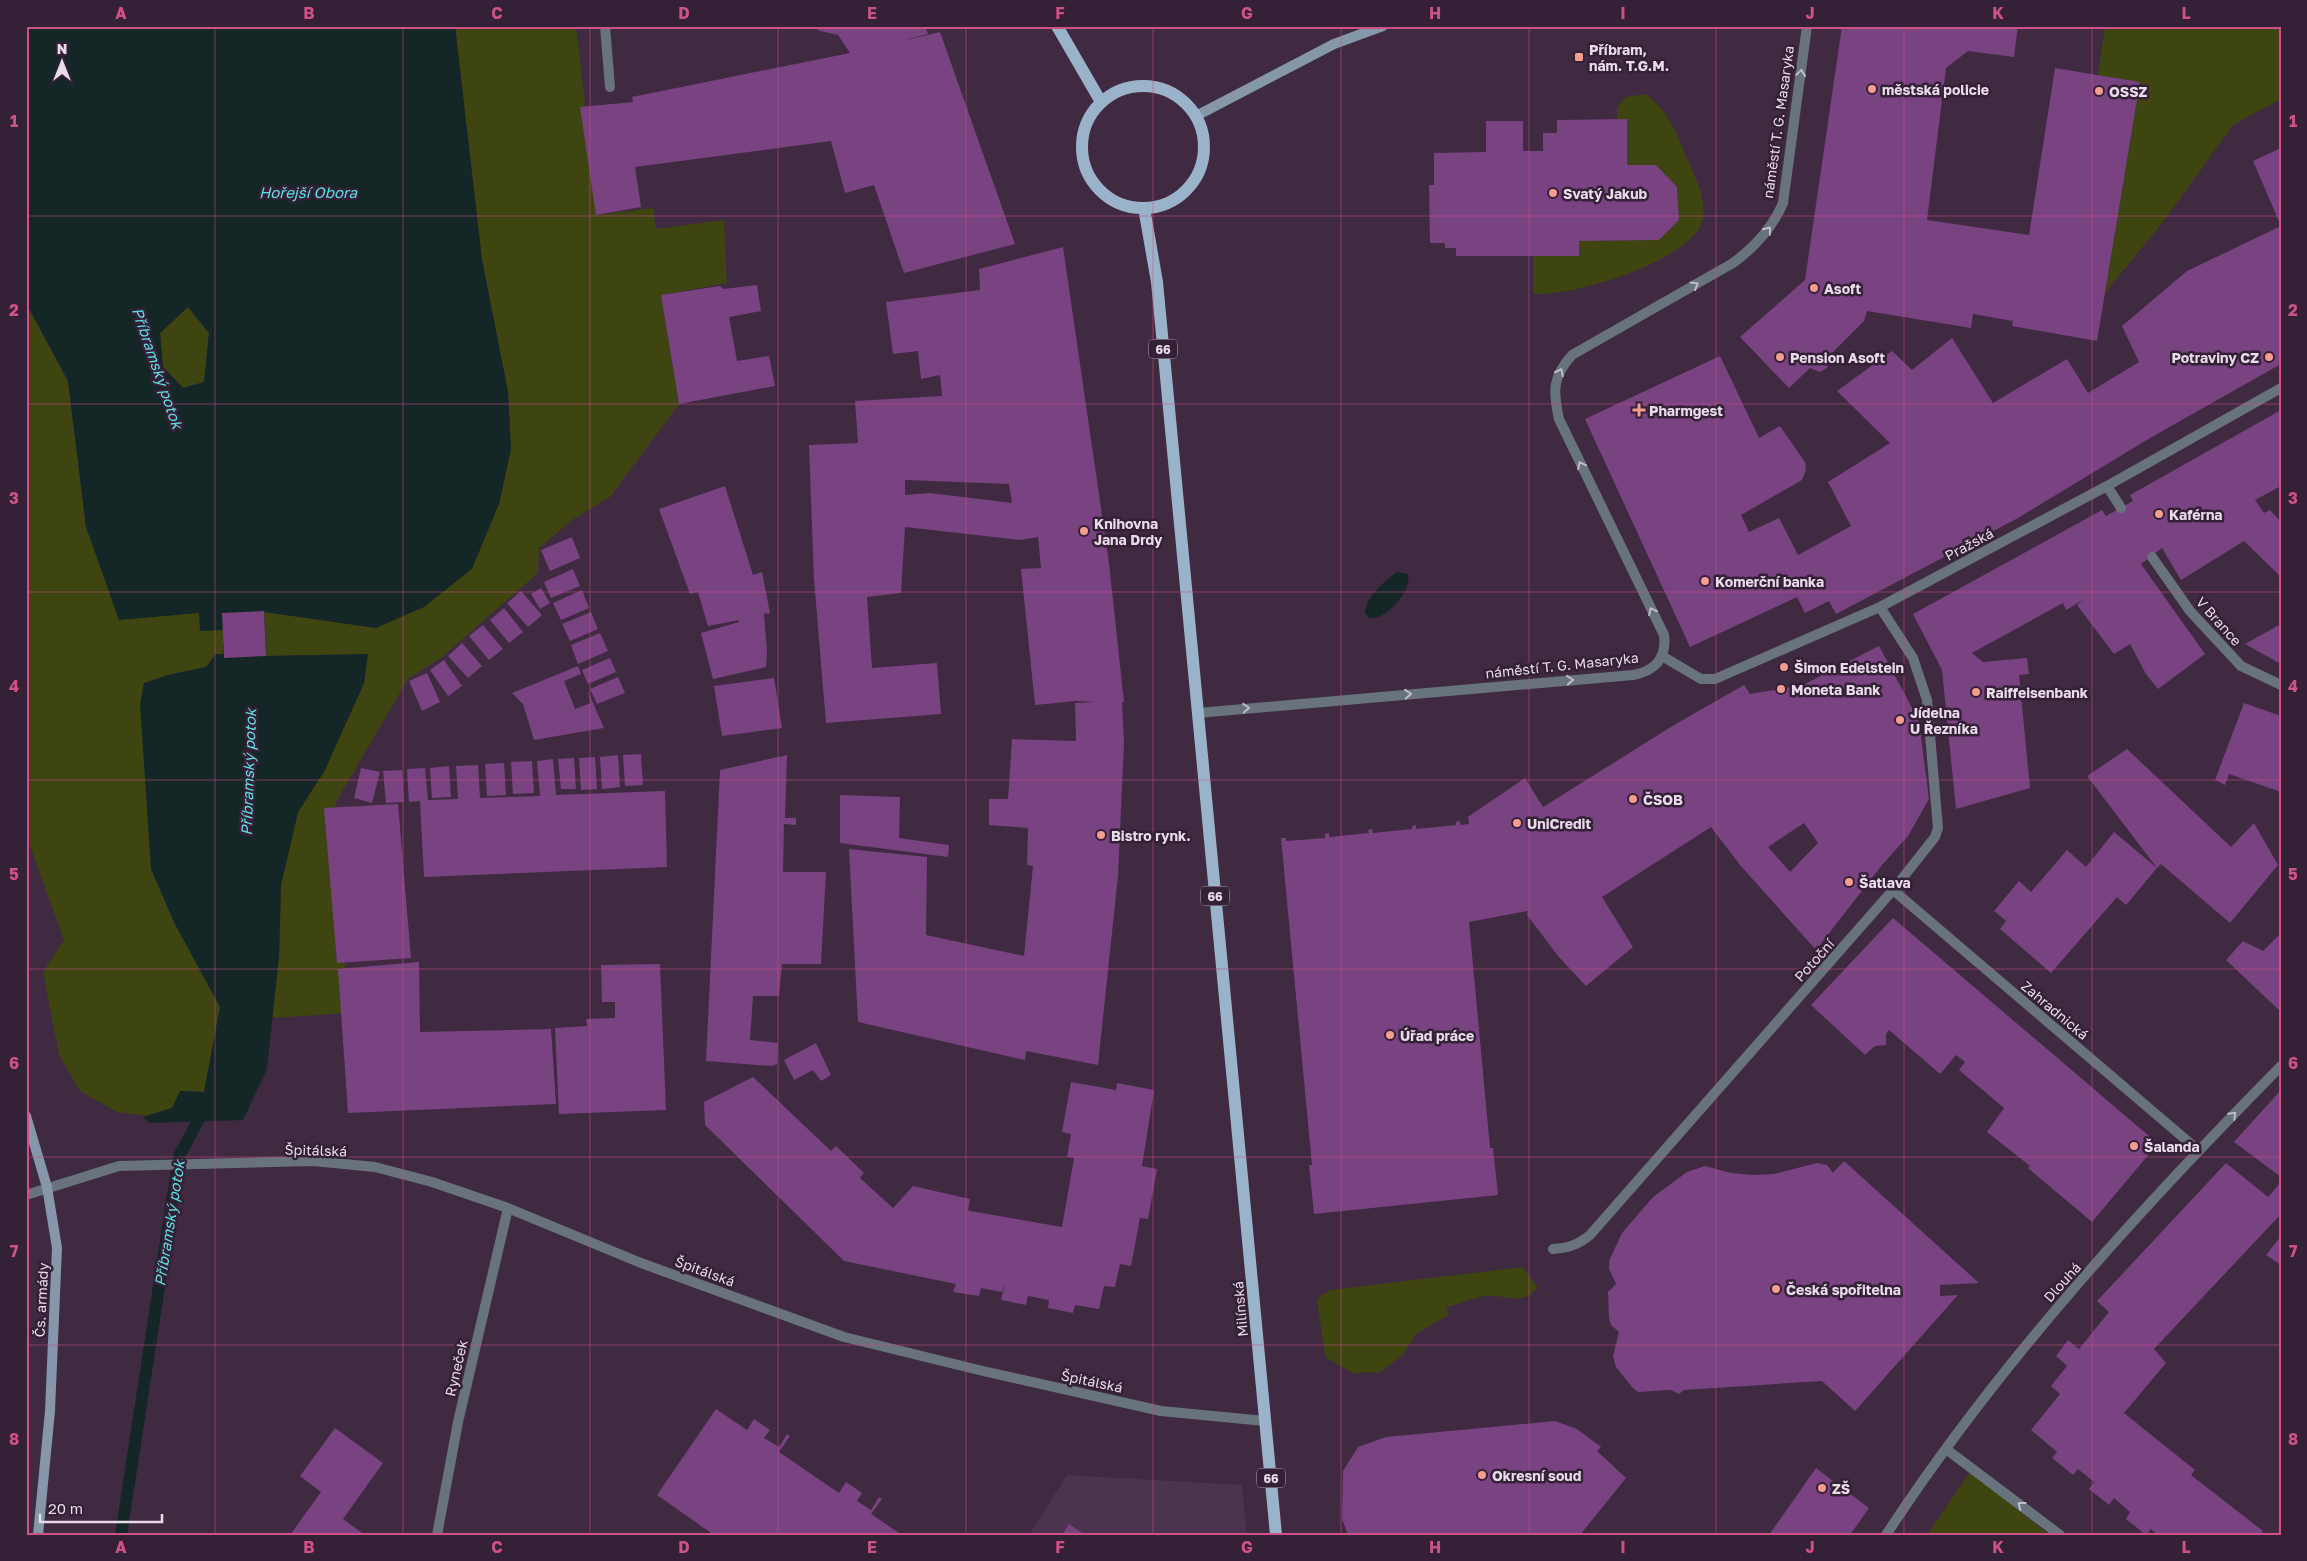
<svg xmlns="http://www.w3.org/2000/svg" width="2307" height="1561" font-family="'Golos Text',sans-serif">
<rect width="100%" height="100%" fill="#3f2a42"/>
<path fill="#4c3350" d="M 1067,1475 L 1242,1485 L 1247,1535 L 1029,1535 Z"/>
<path fill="#3f4511" d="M 455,26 L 576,26 L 598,215 L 653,208 L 656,229 L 724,220 L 727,283 L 661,295 L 679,404 L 610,497 L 572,520 L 539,548 L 538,573 L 441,658 L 408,679 L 336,802 L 348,1013 L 272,1018 L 279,956 L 281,885 L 298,812 L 325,770 L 364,683 L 368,654 L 266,656 L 264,611 L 376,628 L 499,504 L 511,449 L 508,392 L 482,260 Z
M 2105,26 L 2281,26 L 2281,99 L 2233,125 L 2167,217 L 2105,293 L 2140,82 L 2098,75 Z
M 1645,94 C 1668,109 1676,132 1686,156 C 1694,175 1707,197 1703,218 C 1696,261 1570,297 1533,294 L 1533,256 L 1579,256 L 1579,241 L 1659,240 L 1679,220 L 1677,187 L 1656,165 L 1627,165 L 1617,120 L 1617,107 L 1626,97 Z
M 26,303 L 68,381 L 86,527 L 223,630 L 224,654 L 216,654 L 206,667 L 168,675 L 151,869 L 175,924 L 220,1007 L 204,1092 L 180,1091 L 172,1108 L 146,1116 L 117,1112 L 80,1091 L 59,1055 L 43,972 L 64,940 L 26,835 Z
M 188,307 L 209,333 L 204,382 L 183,388 L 163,367 L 160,333 Z
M 1523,1267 L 1538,1288 C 1521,1307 1506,1294 1484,1296 C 1472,1298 1459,1304 1447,1307 L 1448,1315 L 1416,1334 L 1403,1355 L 1380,1372 L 1353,1373 L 1325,1357 L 1317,1299 L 1330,1290 Z
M 1970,1472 L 2050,1535 L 1927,1535 Z"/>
<path fill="#142626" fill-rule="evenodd" d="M 26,26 L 455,26 L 482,260 L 508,392 L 511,449 L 499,504 L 472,569 L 424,607 L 376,628 L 264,612 L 266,656 L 368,654 L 364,683 L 325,770 L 298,812 L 281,885 L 279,956 L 267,1069 L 243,1120 L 150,1123 L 143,1117 L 172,1108 L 180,1091 L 204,1092 L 220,1007 L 175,924 L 151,869 L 140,704 L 144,683 L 168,675 L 206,667 L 216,654 L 223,654 L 223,630 L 200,631 L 199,613 L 119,620 L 86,527 L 68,381 L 26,303 ZM 188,307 L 209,333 L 204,382 L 183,388 L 163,367 L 160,333 Z
M 1397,572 L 1408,574 C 1412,591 1386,621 1369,618 L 1365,613 C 1366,597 1384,581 1397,572 Z"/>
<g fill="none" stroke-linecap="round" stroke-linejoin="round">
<path stroke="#142626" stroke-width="12" d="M 121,1535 L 179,1156 L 205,1108"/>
</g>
<path fill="#794281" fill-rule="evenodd" d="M 811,26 L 925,26 L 928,34 L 898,42 L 940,32 L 1015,244 L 904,273 L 874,185 L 845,193 L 831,141 L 635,167 L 641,207 L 596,215 L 580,107 L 633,102 L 632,97 L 850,53 L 838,35 L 820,31 Z
M 1842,26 L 2018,26 L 2014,57 L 1968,51 L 1946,68 L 1927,220 L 2029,235 L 2055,68 L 2140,82 L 2097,341 L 2012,326 L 2013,321 L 1973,314 L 1971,328 L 1867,311 L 1864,321 L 1829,356 L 1827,368 L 1820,372 L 1810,368 L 1789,388 L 1740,337 L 1805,280 Z
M 1627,119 L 1627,165 L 1656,165 L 1677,187 L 1679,220 L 1659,240 L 1579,241 L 1579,256 L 1456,256 L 1456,248 L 1445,248 L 1445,243 L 1430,243 L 1429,185 L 1434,185 L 1434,153 L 1486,152 L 1486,121 L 1523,121 L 1523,151 L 1543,151 L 1543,133 L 1557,133 L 1557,120 Z
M 2281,148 L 2281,364 L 2150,438 L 2018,518 L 1836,614 L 1829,601 L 1805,613 L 1797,597 L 1690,647 L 1585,419 L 1720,356 L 1759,438 L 1780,426 L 1805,462 L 1806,470 L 1802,480 L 1741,515 L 1749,532 L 1779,518 L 1798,555 L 1851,526 L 1828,482 L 1890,443 L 1837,391 L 1892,351 L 1912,370 L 1952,338 L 1993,403 L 2067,359 L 2088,393 L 2139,362 L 2122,326 L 2187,271 L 2281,226 L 2253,161 Z
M 1063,247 L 1109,563 L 1124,702 L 1122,702 L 1124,743 L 1118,876 L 1098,1065 L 1026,1051 L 1025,1060 L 858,1022 L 849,849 L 927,857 L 926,935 L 1024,956 L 1033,866 L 1027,865 L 1028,828 L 989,825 L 989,799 L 1008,799 L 1012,739 L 1076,741 L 1075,703 L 1095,702 L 1076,701 L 1035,705 L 1021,569 L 1041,568 L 1038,537 L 1021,540 L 905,527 L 901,593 L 867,597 L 872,668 L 937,663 L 941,714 L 826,723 L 814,579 L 809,445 L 858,443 L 855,401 L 942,396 L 940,375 L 921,379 L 918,351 L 893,354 L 886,302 L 980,290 L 979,269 ZM 905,480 L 1009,484 L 1012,503 L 930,493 L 905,495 Z
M 757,285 L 761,311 L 729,317 L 737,361 L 769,356 L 775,386 L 679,404 L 661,295 L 720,286 L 724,289 Z
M 2281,410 L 2281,486 L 2255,500 L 2264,513 L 2270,510 L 2281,522 L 2281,577 L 2244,541 L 2181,580 L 2162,548 L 2141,564 L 2205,654 L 2158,689 L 2146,674 L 2130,644 L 2114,654 L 2077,605 L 2083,600 L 2066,610 L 2063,603 L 1972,653 L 1983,662 L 2027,658 L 2029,674 L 2019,675 L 2030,788 L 1956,809 L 1942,670 L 1913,614 L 2102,510 L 2106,516 L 2133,501 L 2130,495 Z
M 725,486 L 753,575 L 762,572 L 770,613 L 764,614 L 767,651 L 766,667 L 713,679 L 701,633 L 739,622 L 739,620 L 708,626 L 698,592 L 690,594 L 659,509 Z
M 572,537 L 580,558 L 550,571 L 541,550 Z
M 573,569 L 580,586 L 551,598 L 544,582 Z
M 541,588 L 550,603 L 540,609 L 531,594 Z
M 582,590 L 589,608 L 561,620 L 553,603 Z
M 521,591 L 542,615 L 528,627 L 507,603 Z
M 504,608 L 523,632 L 509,643 L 490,620 Z
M 264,611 L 266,656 L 224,658 L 222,613 Z
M 591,612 L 598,629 L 570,641 L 562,624 Z
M 2281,624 L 2281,664 L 2245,644 Z
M 483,625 L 503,649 L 489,660 L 469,636 Z
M 600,633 L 608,651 L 578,664 L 571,645 Z
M 462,643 L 482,666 L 468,678 L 448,656 Z
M 1879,646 L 1919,721 L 1929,799 L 1908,836 L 1882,865 L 1816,950 L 1740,865 L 1711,827 L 1602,897 L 1633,947 L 1586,986 L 1558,956 L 1527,915 L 1528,911 L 1469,922 L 1490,1148 L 1493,1148 L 1498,1195 L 1314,1214 L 1309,1165 L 1312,1165 L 1281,838 L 1286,838 L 1286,841 L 1325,838 L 1325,834 L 1329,833 L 1329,837 L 1369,833 L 1368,830 L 1372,829 L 1373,833 L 1412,829 L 1412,826 L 1416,825 L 1416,829 L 1456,825 L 1456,822 L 1460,821 L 1460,825 L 1469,824 L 1468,817 L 1472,814 L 1525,778 L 1543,807 L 1674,725 L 1744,685 L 1750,694 L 1803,685 ZM 1804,823 L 1818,843 L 1790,872 L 1768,847 Z
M 610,658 L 616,672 L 588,684 L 582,670 Z
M 444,660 L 462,686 L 448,696 L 430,670 Z
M 578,666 L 581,674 L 564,681 L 575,709 L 591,703 L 587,689 L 604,728 L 534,740 L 523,704 L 512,693 Z
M 427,673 L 440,702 L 422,711 L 409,681 Z
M 618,677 L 625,693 L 597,704 L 590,689 Z
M 774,678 L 782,728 L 722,736 L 714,686 Z
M 2244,703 L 2281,716 L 2281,792 L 2229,774 L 2225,785 L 2215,780 Z
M 2127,749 L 2231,847 L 2254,823 L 2278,865 L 2230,923 L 2161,864 L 2157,868 L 2087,776 Z
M 641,754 L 643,785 L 625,786 L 623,755 Z
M 618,755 L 620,787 L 602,789 L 600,757 Z
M 787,755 L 785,818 L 796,818 L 796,825 L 784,824 L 783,872 L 826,872 L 821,964 L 782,964 L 779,996 L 753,996 L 750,1040 L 778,1043 L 777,1064 L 772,1066 L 706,1061 L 720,770 Z
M 595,757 L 597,789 L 581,790 L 579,758 Z
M 574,758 L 576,789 L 561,789 L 558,759 Z
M 553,759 L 556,795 L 665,791 L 667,867 L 424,877 L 420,801 L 409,802 L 407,769 L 425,768 L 428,800 L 458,799 L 456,766 L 478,765 L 480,798 L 540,796 L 537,761 Z
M 532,761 L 534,793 L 513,794 L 511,762 Z
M 504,763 L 506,795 L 487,796 L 485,764 Z
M 449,766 L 451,797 L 432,798 L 430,768 Z
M 361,768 L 380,772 L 372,803 L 354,798 Z
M 402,770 L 404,802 L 386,803 L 383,771 Z
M 840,795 L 900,797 L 899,838 L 949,845 L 948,857 L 840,843 Z
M 398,804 L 411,958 L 337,963 L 324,808 Z
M 2114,832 L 2157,868 L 2126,905 L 2117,897 L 2051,973 L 2000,929 L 2006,921 L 1994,911 L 2019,881 L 2031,892 L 2067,850 L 2086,867 Z
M 1893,918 L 2149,1136 L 2150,1153 L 2092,1222 L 2028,1168 L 2030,1166 L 1987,1132 L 2004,1108 L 1959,1070 L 1965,1062 L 1956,1055 L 1940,1074 L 1889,1030 L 1886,1034 L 1886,1045 L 1875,1046 L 1865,1055 L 1811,1005 Z
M 2281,933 L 2281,1012 L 2226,960 L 2243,941 L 2263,951 Z
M 419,962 L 420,1032 L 551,1029 L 556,1104 L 348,1113 L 338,969 Z
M 660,964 L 666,1110 L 559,1114 L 555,1028 L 587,1026 L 586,1019 L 615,1018 L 615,1002 L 602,1002 L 601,965 Z
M 816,1043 L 831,1075 L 821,1081 L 813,1070 L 794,1080 L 784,1060 Z
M 753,1077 L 831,1151 L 836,1146 L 864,1173 L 860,1178 L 893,1208 L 913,1186 L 970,1199 L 968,1210 L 970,1211 L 1062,1227 L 1074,1158 L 1067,1157 L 1071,1134 L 1062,1132 L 1071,1082 L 1116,1090 L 1117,1083 L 1154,1090 L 1142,1166 L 1157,1169 L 1148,1219 L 1140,1218 L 1131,1266 L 1120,1264 L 1115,1287 L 1104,1286 L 1099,1309 L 1075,1305 L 1073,1313 L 1048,1308 L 1049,1300 L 1028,1296 L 1026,1305 L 1001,1300 L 1005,1283 L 1002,1292 L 981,1288 L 979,1296 L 953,1292 L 956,1284 L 844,1261 L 705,1125 L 704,1102 Z
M 2281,1090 L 2281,1177 L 2234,1142 Z
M 1844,1161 L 1979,1283 L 1940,1285 L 1940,1296 L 1958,1295 L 1855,1411 L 1822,1381 L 1684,1390 L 1679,1394 L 1671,1390 L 1638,1392 L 1632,1387 L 1616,1367 L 1613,1356 L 1619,1332 L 1611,1325 L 1609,1318 L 1608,1292 L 1616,1284 L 1609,1269 L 1609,1261 L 1622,1233 L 1653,1197 L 1687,1172 L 1705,1166 L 1731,1173 L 1753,1175 L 1774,1174 L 1817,1163 L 1827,1165 L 1833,1173 Z
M 2226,1163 L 2268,1197 L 2281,1182 L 2281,1214 L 2154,1349 L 2166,1363 L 2124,1413 L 2195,1470 L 2191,1475 L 2263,1531 L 2260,1535 L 2158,1535 L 2151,1529 L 2146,1535 L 2126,1519 L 2130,1512 L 2114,1498 L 2109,1505 L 2089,1489 L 2094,1482 L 2078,1469 L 2073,1475 L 2052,1458 L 2057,1452 L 2031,1430 L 2060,1394 L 2051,1386 L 2067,1366 L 2056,1356 L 2068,1340 L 2079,1349 L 2109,1312 L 2097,1301 Z
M 2281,1236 L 2281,1265 L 2266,1255 Z
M 716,1409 L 747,1430 L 754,1419 L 770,1430 L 764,1438 L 779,1447 L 787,1434 L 790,1436 L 779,1452 L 839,1493 L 846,1482 L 862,1493 L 857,1501 L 871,1510 L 879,1497 L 882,1499 L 871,1514 L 902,1535 L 714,1535 L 657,1495 Z
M 1555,1421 L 1577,1429 L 1601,1447 L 1597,1451 L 1626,1478 L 1580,1535 L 1348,1535 L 1342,1519 L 1343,1471 L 1358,1447 L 1386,1437 Z
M 335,1428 L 383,1463 L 343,1519 L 365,1535 L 290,1535 L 321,1492 L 300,1476 Z
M 1816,1468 L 1869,1508 L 1850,1535 L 1769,1535 Z
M 1069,1524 L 1085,1535 L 1062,1535 Z"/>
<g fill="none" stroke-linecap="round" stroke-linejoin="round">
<path stroke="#68737e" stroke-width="10" d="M 605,26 L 610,87"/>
<path stroke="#68737e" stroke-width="10" d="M 2107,486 L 2121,508
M 2152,557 L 2190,611 L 2241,666 L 2281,685
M 1662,656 L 1701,679 L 1715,679 L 1880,607 L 2107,486 L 2281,388
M 1198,713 L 1633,675 C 1655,671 1667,658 1664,635 L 1559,419 C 1553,392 1552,377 1572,355 L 1733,263 C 1755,247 1772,229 1783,203 L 1807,26
M 1893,890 L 2198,1150
M 26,1195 L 119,1166 L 313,1161 L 375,1167 L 432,1182 L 508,1208 L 641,1263 L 844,1337 L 983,1371 L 1161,1411 L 1265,1421
M 1553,1249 C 1568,1248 1578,1245 1590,1235 L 1893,890 L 1935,837 L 1938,828 L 1927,700 L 1913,658 L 1880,607
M 1946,1449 L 2060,1535
M 437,1535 L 458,1422 L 508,1208
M 1886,1535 C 1998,1364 2138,1211 2281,1066"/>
<path stroke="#8597a9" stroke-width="10" d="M 1196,116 L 1334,44 L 1383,26
M 26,1116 L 47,1187 L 57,1248 L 50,1411 L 38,1535"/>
<path stroke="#9bb3ca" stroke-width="12" d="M 1057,26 L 1101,102
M1082 147a61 61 0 1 1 122 0a61 61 0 1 1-122 0Z
M 1144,208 L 1157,282 L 1276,1535"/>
</g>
<defs><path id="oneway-chevron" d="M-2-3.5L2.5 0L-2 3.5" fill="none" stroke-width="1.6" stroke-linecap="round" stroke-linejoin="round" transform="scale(1.25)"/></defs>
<g stroke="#c2bcca">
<use href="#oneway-chevron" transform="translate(1801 73) rotate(-82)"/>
<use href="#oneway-chevron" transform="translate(1768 230) rotate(-52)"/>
<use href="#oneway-chevron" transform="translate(1695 285) rotate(-30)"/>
<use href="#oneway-chevron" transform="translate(1560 372) rotate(-63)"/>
<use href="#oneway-chevron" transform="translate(1581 465) rotate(-116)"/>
<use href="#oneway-chevron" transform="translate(1652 611) rotate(-116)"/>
<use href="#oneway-chevron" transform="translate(1570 680) rotate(-5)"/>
<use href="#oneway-chevron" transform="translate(1408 694) rotate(-5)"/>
<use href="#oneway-chevron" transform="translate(1246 708) rotate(-5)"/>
<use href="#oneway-chevron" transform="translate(2233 1115) rotate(-45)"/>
<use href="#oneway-chevron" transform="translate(2021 1505) rotate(-143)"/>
</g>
<path fill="none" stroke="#ce5286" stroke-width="1" stroke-opacity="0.55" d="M 215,26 L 215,1535M 403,26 L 403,1535M 590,26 L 590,1535M 778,26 L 778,1535M 966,26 L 966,1535M 1153,26 L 1153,1535M 1341,26 L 1341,1535M 1529,26 L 1529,1535M 1716,26 L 1716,1535M 1904,26 L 1904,1535M 2092,26 L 2092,1535M 26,216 L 2281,216M 26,404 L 2281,404M 26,592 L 2281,592M 26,780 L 2281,780M 26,969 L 2281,969M 26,1157 L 2281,1157M 26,1345 L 2281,1345"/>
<g fill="#f59d8e" stroke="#342037" stroke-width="2">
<rect x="1574" y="52" width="10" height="10" rx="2.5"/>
<circle cx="1872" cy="89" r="5"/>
<circle cx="2099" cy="91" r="5"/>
<circle cx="1553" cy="193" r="5"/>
<circle cx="1814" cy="288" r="5"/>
<circle cx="1780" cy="357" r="5"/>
<circle cx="2269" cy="357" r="5"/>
<path d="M1636.5 402.5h5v5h5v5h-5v5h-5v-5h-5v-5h5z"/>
<circle cx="2159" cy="514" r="5"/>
<circle cx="1084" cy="531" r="5"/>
<circle cx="1705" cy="581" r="5"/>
<circle cx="1784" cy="667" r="5"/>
<circle cx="1781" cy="689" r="5"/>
<circle cx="1976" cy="692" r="5"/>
<circle cx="1900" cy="720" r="5"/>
<circle cx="1633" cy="799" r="5"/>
<circle cx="1517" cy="823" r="5"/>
<circle cx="1101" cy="835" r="5"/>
<circle cx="1849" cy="882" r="5"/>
<circle cx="1390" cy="1035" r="5"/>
<circle cx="2134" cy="1146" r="5"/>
<circle cx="1776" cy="1289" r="5"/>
<circle cx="1482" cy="1475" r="5"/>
<circle cx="1822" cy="1488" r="5"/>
</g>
<g text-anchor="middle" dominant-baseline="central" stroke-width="5" stroke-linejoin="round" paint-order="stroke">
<g fill="#342037" stroke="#b3a3b4" stroke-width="1">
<rect x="1149" y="339.5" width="28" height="19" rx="4"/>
<rect x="1201" y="886.5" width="28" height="19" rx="4"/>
<rect x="1257" y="1468.5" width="28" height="19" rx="4"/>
</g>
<g font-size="12" font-weight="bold" fill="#e9dbea">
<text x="1163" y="349">66</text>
<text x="1215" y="896">66</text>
<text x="1271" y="1478">66</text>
</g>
<g font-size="14" font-weight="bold" fill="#e9dbea" stroke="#342037" text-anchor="start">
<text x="1589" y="49">Příbram,<tspan x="1589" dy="16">nám. T.G.M.</tspan></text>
<text x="1882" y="89">městská policie</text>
<text x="2109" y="91">OSSZ</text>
<text x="1563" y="193">Svatý Jakub</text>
<text x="1824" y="288">Asoft</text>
<text x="1790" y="357">Pension Asoft</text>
<text x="2259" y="357" text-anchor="end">Potraviny CZ</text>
<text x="1649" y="410">Pharmgest</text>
<text x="2169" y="514">Kaférna</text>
<text x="1094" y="523">Knihovna<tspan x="1094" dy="16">Jana Drdy</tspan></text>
<text x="1715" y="581">Komerční banka</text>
<text x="1794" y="667">Šimon Edelstein</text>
<text x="1791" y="689">Moneta Bank</text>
<text x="1986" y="692">Raiffeisenbank</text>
<text x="1910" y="712">Jídelna<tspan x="1910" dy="16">U Řezníka</tspan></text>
<text x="1643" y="799">ČSOB</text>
<text x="1527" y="823">UniCredit</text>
<text x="1111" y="835">Bistro rynk.</text>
<text x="1859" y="882">Šatlava</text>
<text x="1400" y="1035">Úřad práce</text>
<text x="2144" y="1146">Šalanda</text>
<text x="1786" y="1289">Česká spořitelna</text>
<text x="1492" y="1475">Okresní soud</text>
<text x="1832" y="1488">ZŠ</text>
</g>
<g font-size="14" fill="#e9dbea" stroke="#342037">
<text transform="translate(1778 122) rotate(-82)">náměstí T. G. Masaryka</text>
<text transform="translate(1969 544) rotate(-28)">Pražská</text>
<text transform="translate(2219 621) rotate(48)">V Brance</text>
<text transform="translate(1562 665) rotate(-6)">náměstí T. G. Masaryka</text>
<text transform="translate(1814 960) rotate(-48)">Potoční</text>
<text transform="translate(2055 1010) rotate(40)">Zahradnická</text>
<text transform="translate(316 1150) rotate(2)">Špitálská</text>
<text transform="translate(705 1271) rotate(20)">Špitálská</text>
<text transform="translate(2062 1282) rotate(-48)">Dlouhá</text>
<text transform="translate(41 1300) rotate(-87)">Čs. armády</text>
<text transform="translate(1240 1309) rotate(-95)">Milínská</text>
<text transform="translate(456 1368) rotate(-77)">Ryneček</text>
<text transform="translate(1092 1381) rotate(12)">Špitálská</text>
</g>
<g font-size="15" font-style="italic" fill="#5be1e3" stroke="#342037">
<text x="308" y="192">Hořejší Obora</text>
<text transform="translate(158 368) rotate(71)">Příbramský potok</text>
<text transform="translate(248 772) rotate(-88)">Příbramský potok</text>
<text transform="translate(169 1223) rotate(-81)">Příbramský potok</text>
</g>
</g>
<rect width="2307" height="1561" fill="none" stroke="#342037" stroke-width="55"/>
<g transform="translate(62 62)" stroke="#342037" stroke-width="4" paint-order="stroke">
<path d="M0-4L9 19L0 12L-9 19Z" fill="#e9dbea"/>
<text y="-8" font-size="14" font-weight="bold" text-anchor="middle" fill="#e9dbea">N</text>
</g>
<path d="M40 1514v8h122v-8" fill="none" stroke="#e9dbea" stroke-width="2.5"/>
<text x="48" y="1514" font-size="15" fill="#e9dbea" stroke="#342037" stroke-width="4" paint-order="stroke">20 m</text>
<rect x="28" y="28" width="2252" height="1506" fill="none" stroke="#ce5286" stroke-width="2"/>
<g font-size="16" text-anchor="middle" font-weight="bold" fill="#ce5286">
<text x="121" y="19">A</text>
<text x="309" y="19">B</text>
<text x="497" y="19">C</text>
<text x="684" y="19">D</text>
<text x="872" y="19">E</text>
<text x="1060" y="19">F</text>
<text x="1247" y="19">G</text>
<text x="1435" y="19">H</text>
<text x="1623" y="19">I</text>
<text x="1810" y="19">J</text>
<text x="1998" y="19">K</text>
<text x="2186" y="19">L</text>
<text x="14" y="127">1</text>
<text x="2293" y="127">1</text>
<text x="14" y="316">2</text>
<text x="2293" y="316">2</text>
<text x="14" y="504">3</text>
<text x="2293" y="504">3</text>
<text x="14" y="692">4</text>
<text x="2293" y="692">4</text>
<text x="14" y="880">5</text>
<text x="2293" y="880">5</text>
<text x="14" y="1069">6</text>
<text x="2293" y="1069">6</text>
<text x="14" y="1257">7</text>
<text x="2293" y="1257">7</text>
<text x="14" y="1445">8</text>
<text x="2293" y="1445">8</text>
<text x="121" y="1553">A</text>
<text x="309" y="1553">B</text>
<text x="497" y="1553">C</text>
<text x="684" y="1553">D</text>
<text x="872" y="1553">E</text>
<text x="1060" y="1553">F</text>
<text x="1247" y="1553">G</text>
<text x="1435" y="1553">H</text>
<text x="1623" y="1553">I</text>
<text x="1810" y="1553">J</text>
<text x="1998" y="1553">K</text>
<text x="2186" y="1553">L</text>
</g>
</svg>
